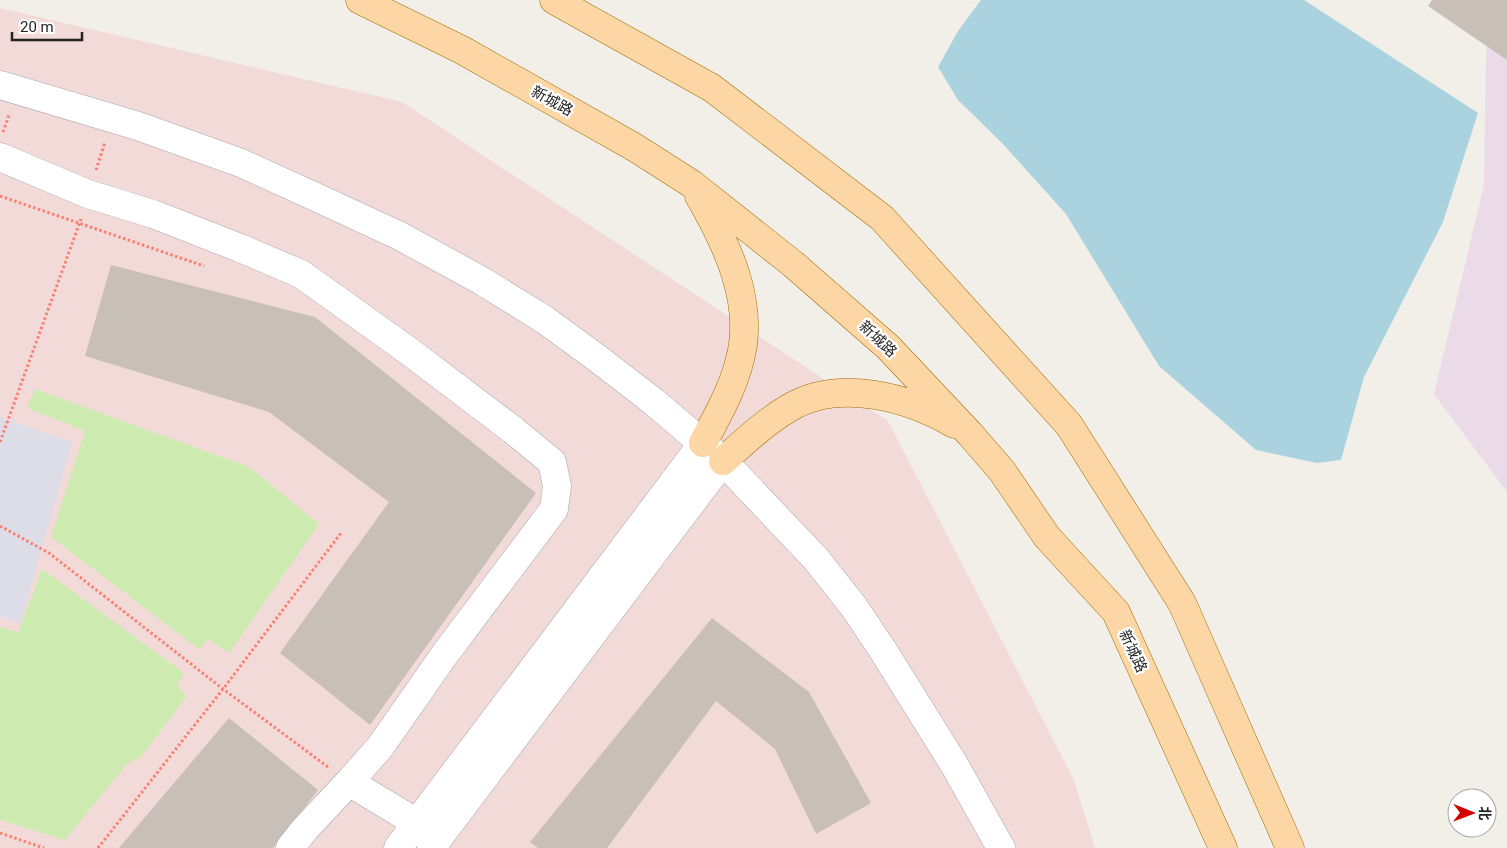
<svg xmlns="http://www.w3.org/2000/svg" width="1507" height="848" font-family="Roboto,'Noto Sans SC',sans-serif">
<rect width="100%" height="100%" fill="#f2efe9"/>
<path fill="#f2dad9" d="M 0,8 L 402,102 L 888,421 L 1074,780 L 1095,848 L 0,848 Z"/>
<path fill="#ebdbe8" d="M 1507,0 L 1507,492 L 1434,394 L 1484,185 L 1487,2 Z"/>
<path fill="#cdebb0" d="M 35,389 L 249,467 L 319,524 L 229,653 L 208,639 L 199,649 L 51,537 L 85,431 L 27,408 Z
M 42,569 L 184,673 L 177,685 L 186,697 L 141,757 L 127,764 L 65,840 L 0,820 L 0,627 L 18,632 Z"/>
<path fill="#dddde8" d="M 0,417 L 72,442 L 20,624 L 0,616 Z"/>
<path fill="#aad3df" d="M 981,0 L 1304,0 L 1478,113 L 1443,222 L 1364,377 L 1341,460 L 1317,463 L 1256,450 L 1159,366 L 1066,214 L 1003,144 L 958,100 L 938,67 L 958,31 Z"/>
<path fill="#c7bfb8" d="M 1432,0 L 1507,0 L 1507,60 L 1428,6 Z
M 111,265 L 315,317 L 536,493 L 370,725 L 280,653 L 389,502 L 269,412 L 85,356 Z
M 712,618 L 809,692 L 871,803 L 816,834 L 775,749 L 716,701 L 607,848 L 538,848 L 530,842 Z
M 229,718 L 318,790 L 273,848 L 119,848 Z"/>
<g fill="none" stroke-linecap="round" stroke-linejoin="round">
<g stroke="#a9a9a9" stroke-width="29">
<path id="minor" d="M 0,85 L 138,126 L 241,163 L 320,199 L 400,236 L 482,281 L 545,320 L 597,358 L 654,402 L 723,461 L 816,559 L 854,607 L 884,652 L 955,766 L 1001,848
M 0,157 L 88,194 L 153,214 L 240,248 L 301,274 L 410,352 L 513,430 L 552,462 L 557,486 L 554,509 L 445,654 L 380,747 L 349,782
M 290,848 L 305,829 L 349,782 L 417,823
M 398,848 L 703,443
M 431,848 L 723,461"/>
</g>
<g stroke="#a06b00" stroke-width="29">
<path id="major" d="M 360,0 L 462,50 L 634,147 L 692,184 L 793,264 L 888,347 L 970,434 L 1002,471 L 1047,537 L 1116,612 L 1223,848
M 554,0 L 712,88 L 882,218 L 1069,425 L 1182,603 L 1290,848
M 699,196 C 727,244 755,303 740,359 C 733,389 717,416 703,443
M 723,461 C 744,442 764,423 789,408 C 839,378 908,397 954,424"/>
</g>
<path stroke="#fa8072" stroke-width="3" stroke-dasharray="2.5 2.5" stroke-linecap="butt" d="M 3,132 L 9,115
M 96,170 L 105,142
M 0,196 L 204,266
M 0,442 L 81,219
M 0,526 L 49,553 L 223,689 L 328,767
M 0,833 L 44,848
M 98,848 L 223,689 L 341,533"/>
<use href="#minor" stroke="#fff" stroke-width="28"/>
<use href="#major" stroke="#fcd6a4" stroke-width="28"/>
</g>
<g text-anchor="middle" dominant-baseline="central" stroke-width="4.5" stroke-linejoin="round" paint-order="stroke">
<g font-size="15" fill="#222" stroke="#fff">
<text transform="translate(552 101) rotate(29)">新城路</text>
<text transform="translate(878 339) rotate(43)">新城路</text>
<text transform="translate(1133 651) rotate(65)">新城路</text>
</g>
</g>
<g transform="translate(1472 813) rotate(91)"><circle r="24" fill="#ffffff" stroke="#a7a7a7"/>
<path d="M0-4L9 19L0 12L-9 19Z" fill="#d40000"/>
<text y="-8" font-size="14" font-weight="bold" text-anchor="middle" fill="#222222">北</text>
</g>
<path d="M12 32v8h70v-8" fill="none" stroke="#222222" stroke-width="2.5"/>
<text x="20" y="32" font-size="15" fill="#222222" stroke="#ffffff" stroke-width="4" paint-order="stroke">20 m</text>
</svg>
